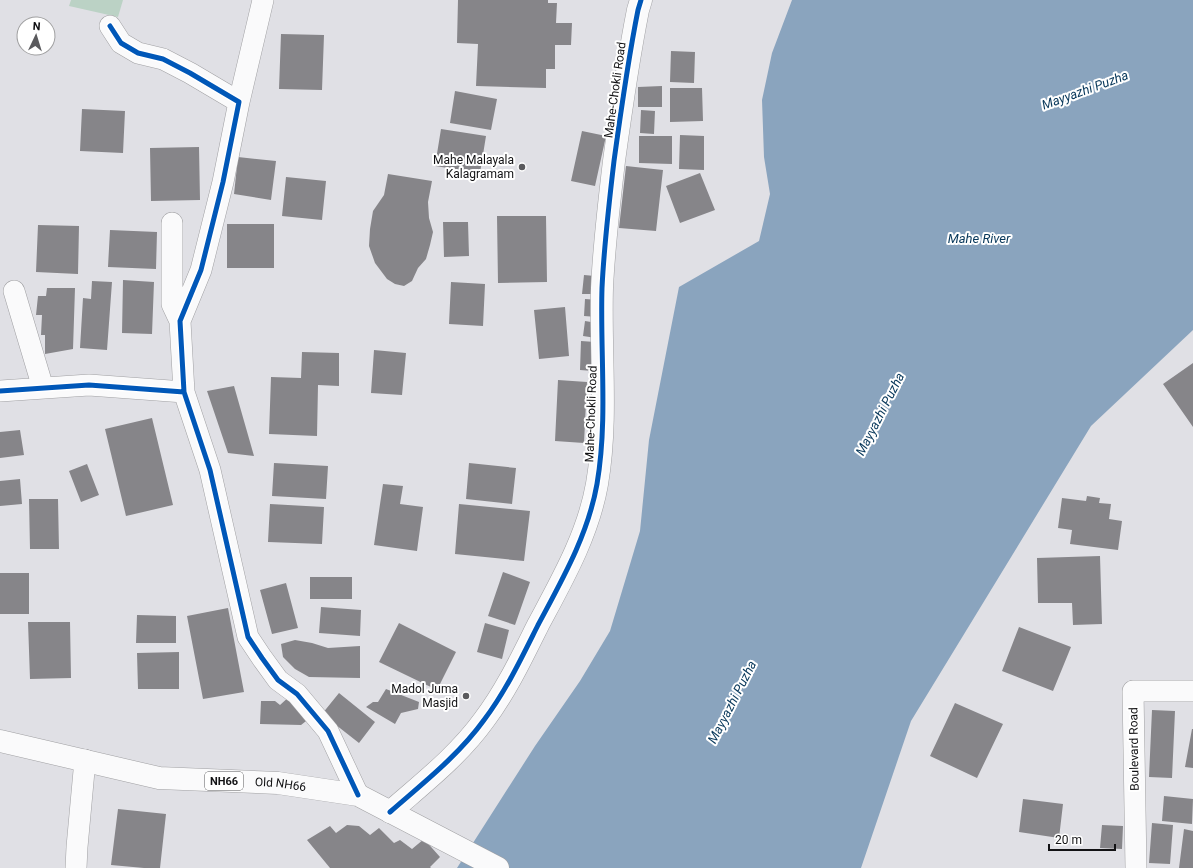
<svg xmlns="http://www.w3.org/2000/svg" width="1193" height="868" font-family="Roboto,sans-serif">
<rect width="100%" height="100%" fill="#e0e0e5"/>
<path fill="#bbd2c5" d="M 71,0 L 123,0 L 118,17 L 69,6 Z"/>
<path fill="#8aa4be" d="M 792,0 L 1193,0 L 1193,330 L 1091,426 L 911,721 L 861,868 L 457,868 L 535,746 L 580,681 L 610,631 L 640,531 L 649,440 L 679,287 L 759,241 L 770,194 L 764,157 L 762,100 L 772,53 Z"/>
<path fill="#868589" d="M 458,0 L 548,0 L 548,3 L 557,3 L 556,23 L 572,23 L 571,45 L 555,45 L 555,69 L 546,69 L 546,88 L 476,86 L 478,44 L 457,43 Z
M 281,34 L 324,35 L 322,90 L 279,89 Z
M 671,51 L 695,52 L 694,83 L 670,82 Z
M 662,86 L 662,107 L 638,107 L 638,87 Z
M 670,88 L 702,88 L 703,121 L 670,122 Z
M 455,91 L 497,99 L 491,130 L 450,123 Z
M 82,109 L 125,111 L 123,153 L 80,151 Z
M 641,110 L 655,111 L 654,134 L 640,133 Z
M 441,129 L 486,136 L 480,173 L 435,166 Z
M 582,131 L 606,136 L 595,186 L 571,181 Z
M 680,135 L 704,136 L 704,170 L 679,169 Z
M 639,136 L 672,136 L 672,164 L 639,163 Z
M 199,147 L 200,200 L 151,201 L 150,148 Z
M 238,157 L 276,161 L 271,200 L 234,194 Z
M 626,166 L 663,170 L 656,231 L 619,228 Z
M 700,173 L 715,210 L 680,223 L 666,186 Z
M 388,174 L 432,181 L 428,202 L 429,218 L 433,232 L 430,245 L 426,259 L 418,268 L 412,281 L 404,286 L 395,284 L 387,279 L 375,263 L 369,246 L 370,229 L 373,211 L 384,195 Z
M 286,177 L 326,181 L 322,220 L 282,216 Z
M 497,216 L 546,216 L 547,282 L 498,283 Z
M 443,222 L 468,222 L 469,256 L 444,257 Z
M 227,224 L 274,224 L 274,268 L 227,268 Z
M 38,225 L 79,226 L 78,274 L 36,272 Z
M 110,230 L 157,232 L 156,269 L 108,267 Z
M 584,275 L 595,276 L 594,294 L 582,294 Z
M 123,280 L 154,282 L 152,334 L 122,333 Z
M 92,281 L 112,282 L 107,350 L 80,348 L 83,298 L 91,299 Z
M 451,282 L 485,284 L 483,326 L 449,324 Z
M 47,288 L 75,288 L 73,349 L 45,354 L 45,335 L 41,335 L 42,315 L 36,315 L 38,296 L 46,296 Z
M 585,299 L 599,300 L 597,317 L 584,316 Z
M 565,307 L 569,356 L 539,359 L 534,310 Z
M 585,321 L 597,323 L 596,338 L 583,336 Z
M 581,341 L 595,342 L 593,371 L 580,370 Z
M 374,350 L 406,353 L 402,395 L 371,393 Z
M 302,352 L 339,353 L 339,386 L 318,385 L 317,436 L 269,434 L 271,377 L 301,378 Z
M 1193,363 L 1193,427 L 1163,384 Z
M 558,380 L 587,382 L 584,443 L 555,441 Z
M 234,386 L 254,456 L 228,453 L 207,391 Z
M 152,418 L 173,505 L 126,516 L 105,429 Z
M 20,430 L 24,455 L 0,458 L 0,432 Z
M 274,463 L 328,466 L 326,499 L 272,496 Z
M 469,463 L 516,468 L 512,504 L 466,499 Z
M 87,464 L 99,495 L 81,502 L 69,471 Z
M 20,479 L 22,504 L 0,506 L 0,481 Z
M 383,484 L 403,486 L 400,504 L 423,507 L 417,551 L 374,545 Z
M 1087,496 L 1100,498 L 1099,503 L 1111,504 L 1109,519 L 1122,521 L 1118,550 L 1070,544 L 1072,530 L 1058,528 L 1062,498 L 1086,501 Z
M 29,499 L 58,499 L 59,549 L 30,549 Z
M 270,504 L 324,507 L 322,544 L 268,542 Z
M 459,504 L 530,511 L 524,561 L 455,554 Z
M 1100,556 L 1102,624 L 1073,625 L 1072,603 L 1038,603 L 1037,558 Z
M 503,572 L 530,582 L 515,625 L 488,616 Z
M 0,573 L 29,573 L 29,614 L 0,614 Z
M 310,577 L 352,577 L 352,599 L 310,599 Z
M 286,583 L 298,628 L 272,634 L 260,590 Z
M 321,607 L 361,610 L 360,636 L 319,633 Z
M 228,608 L 244,692 L 203,699 L 187,616 Z
M 137,615 L 176,616 L 176,643 L 136,643 Z
M 28,622 L 70,622 L 71,678 L 30,679 Z
M 399,623 L 456,652 L 437,690 L 379,662 Z
M 485,623 L 509,630 L 502,659 L 477,652 Z
M 1019,627 L 1071,647 L 1053,691 L 1002,671 Z
M 295,640 L 312,643 L 328,648 L 360,646 L 360,678 L 309,677 L 295,669 L 283,657 L 281,644 Z
M 179,652 L 179,689 L 138,689 L 137,653 Z
M 386,689 L 419,702 L 418,709 L 401,713 L 395,724 L 366,707 L 373,702 L 378,702 Z
M 339,693 L 375,722 L 359,743 L 322,714 Z
M 291,695 L 310,718 L 301,725 L 260,724 L 261,701 L 275,701 L 280,705 Z
M 955,703 L 1003,724 L 977,778 L 930,756 Z
M 1152,710 L 1175,711 L 1172,778 L 1149,777 Z
M 1192,729 L 1193,729 L 1193,768 L 1185,767 Z
M 1164,796 L 1193,799 L 1192,824 L 1162,821 Z
M 1023,799 L 1063,804 L 1059,838 L 1019,832 Z
M 118,809 L 166,814 L 160,868 L 144,868 L 111,865 Z
M 1152,823 L 1173,825 L 1170,864 L 1149,863 Z
M 347,825 L 359,826 L 370,835 L 379,828 L 394,843 L 400,840 L 412,849 L 424,839 L 440,857 L 430,867 L 431,868 L 330,868 L 307,840 L 330,826 L 336,833 Z
M 1102,825 L 1123,826 L 1122,849 L 1100,848 Z
M 1184,829 L 1193,831 L 1193,868 L 1179,868 Z"/>
<g fill="none" stroke-linecap="round" stroke-linejoin="round">
<g stroke="#a0a0a3" stroke-width="22">
<path id="minor" d="M 110,26 L 121,43 L 138,53 L 163,59 L 190,73 L 239,102 L 223,182 L 201,270 L 180,321 L 184,392
M 239,102 L 263,0
M 172,223 L 172,304 L 180,321
M 14,291 L 43,388
M 0,391 L 89,385 L 184,392 L 210,470 L 248,637 L 262,658 L 278,680 L 297,694 L 328,731 L 358,795
M 76,868 L 77,847 L 85,760
M 1136,868 L 1133,691 L 1193,691"/>
</g>
<g stroke="#a0a0a3" stroke-width="23">
<path id="tertiary" d="M 390,812 C 423,783 458,756 484,720 C 506,691 522,657 538,625 C 562,580 588,535 597,484 C 608,420 600,353 602,288 C 604,245 609,203 614,161 C 621,110 628,60 638,10 L 641,0"/>
</g>
<g stroke="#a0a0a3" stroke-width="23">
<g id="primary">
<path id="s1" d="M 0,741 L 159,778 L 278,783 L 358,795 L 498,868"/>
</g>
</g>
<use href="#minor" stroke="#fafafb" stroke-width="21"/>
<use href="#tertiary" stroke="#fafafb" stroke-width="22"/>
<use href="#primary" stroke="#fafafb" stroke-width="22"/>
<g stroke="#fff" stroke-width="8">
<path id="cycleway" d="M 110,26 L 121,43 L 138,53 L 163,59 L 190,73 L 239,102 L 223,182 L 201,270 L 180,321 L 184,392
M 0,391 L 89,385 L 184,392 L 210,470 L 248,637 L 262,658 L 278,680 L 297,694 L 328,731 L 358,795
M 390,812 C 423,783 458,756 484,720 C 506,691 522,657 538,625 C 562,580 588,535 597,484 C 608,420 600,353 602,288 C 604,245 609,203 614,161 C 621,110 628,60 638,10 L 641,0"/>
</g>
<use href="#cycleway" stroke="#0057b8" stroke-width="5"/>
</g>
<g fill="#5a5a5d" stroke="#fff" stroke-width="1.5">
<circle cx="522" cy="167" r="4"/>
<circle cx="466" cy="696" r="4"/>
</g>
<g text-anchor="middle" dominant-baseline="central" stroke-width="4" stroke-linejoin="round" paint-order="stroke">
<rect fill="#fff" stroke="#59595a" stroke-width="1" x="205" y="772" width="38" height="18" rx="3"/>
<g font-size="11" font-weight="bold" fill="#121214">
<text x="224" y="781">NH66</text>
</g>
<g font-size="12" fill="#121214" stroke="#fff">
<text transform="translate(615 90) rotate(-82)">Mahe-Chokli Road</text>
<text transform="translate(591 414) rotate(-88)">Mahe-Chokli Road</text>
<text transform="translate(1134 749) rotate(-91)">Boulevard Road</text>
<text stroke="none"><textPath href="#s1" startOffset="285">Old NH66</textPath></text>
</g>
<g font-size="12" fill="#121214" stroke="#fff" text-anchor="end">
<text x="514" y="160">Mahe Malayala<tspan x="514" dy="14">Kalagramam</tspan></text>
<text x="458" y="689">Madol Juma<tspan x="458" dy="14">Masjid</tspan></text>
</g>
<g font-size="13" font-style="italic" fill="#07375a" stroke="#fff">
<text transform="translate(1085 90) rotate(-20)">Mayyazhi Puzha</text>
<text x="979" y="238">Mahe River</text>
<text transform="translate(880 414) rotate(-63)">Mayyazhi Puzha</text>
<text transform="translate(732 702) rotate(-63)">Mayyazhi Puzha</text>
</g>
</g>
<g transform="translate(36 36) rotate(4)"><circle r="19" fill="#ffffff" stroke="#a0a0a1"/>
<path d="M0-3L7 15L0 10L-7 15Z" fill="#5a5a5d"/>
<text y="-6" font-size="11" font-weight="bold" text-anchor="middle" fill="#121214">N</text>
</g>
<path d="M1049 844v6h66v-6" fill="none" stroke="#121214" stroke-width="2"/>
<text x="1055" y="844" font-size="12" fill="#121214" stroke="#ffffff" stroke-width="3" paint-order="stroke">20 m</text>
</svg>
